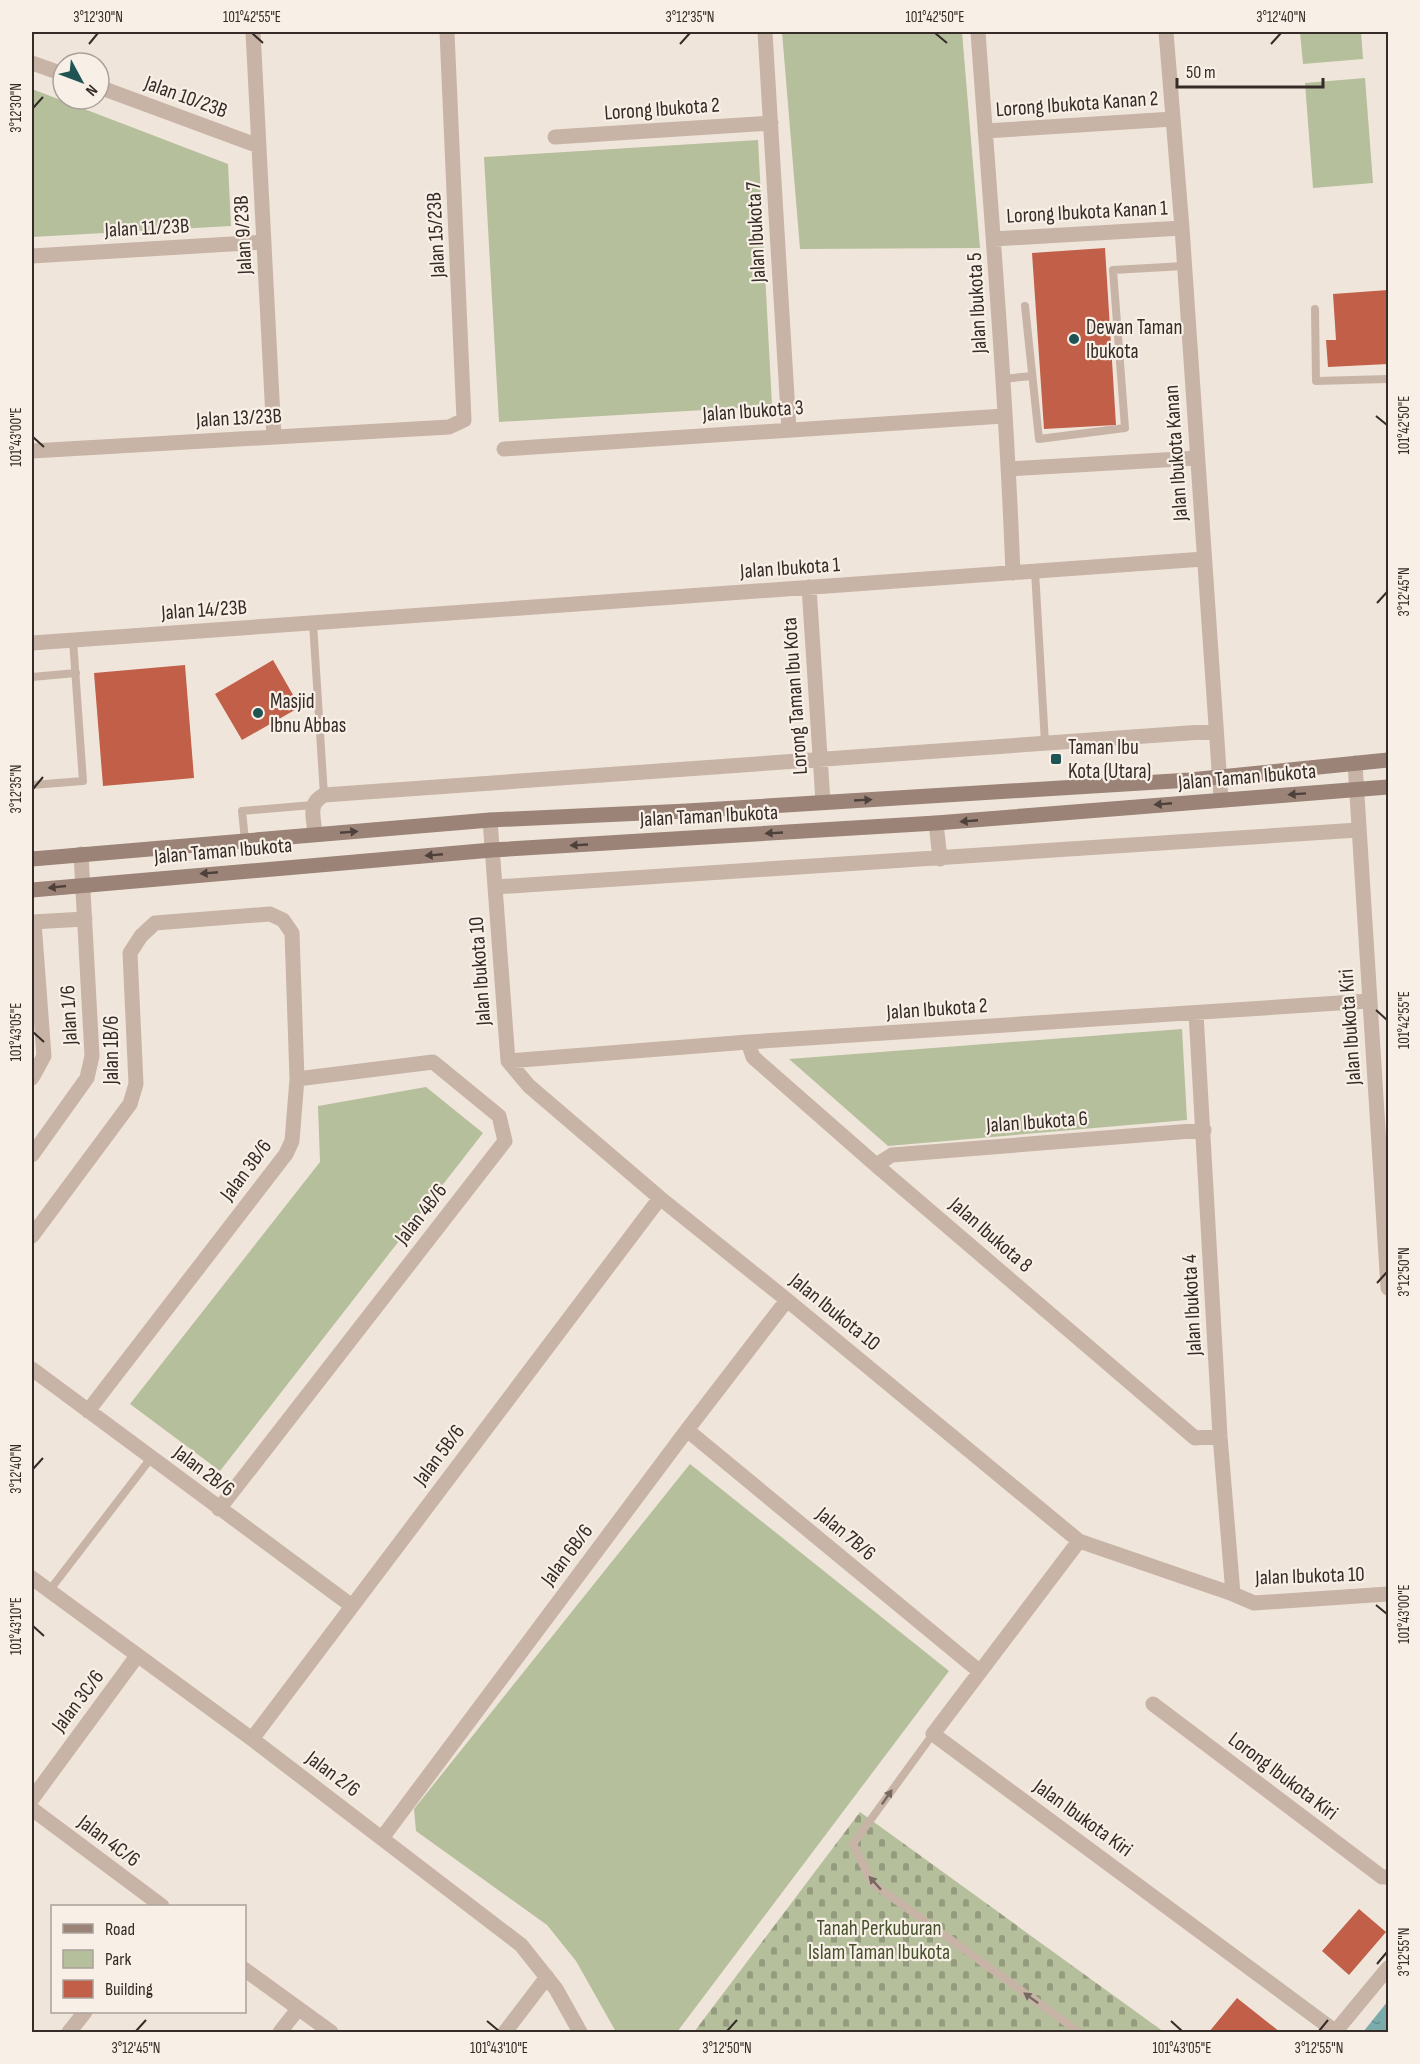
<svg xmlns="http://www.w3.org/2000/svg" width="1420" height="2064" font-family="'Sofia Sans Condensed',sans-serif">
<defs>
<pattern id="cemetery-stones" width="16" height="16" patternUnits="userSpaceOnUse" patternTransform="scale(1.5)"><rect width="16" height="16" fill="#b5bf9b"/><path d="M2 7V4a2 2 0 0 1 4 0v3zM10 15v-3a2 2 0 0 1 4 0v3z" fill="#949b7e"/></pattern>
<pattern id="water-ripples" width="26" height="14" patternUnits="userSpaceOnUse" patternTransform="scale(1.5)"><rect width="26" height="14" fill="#7bacac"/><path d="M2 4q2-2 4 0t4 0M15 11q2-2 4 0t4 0" fill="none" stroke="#668c8c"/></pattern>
</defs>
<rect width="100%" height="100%" fill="#f0e5da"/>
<path fill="url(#cemetery-stones)" d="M 860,1812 L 1164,2032 L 694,2032 Z"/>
<path fill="#b5bf9b" d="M 782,32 L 962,32 L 980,248 L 800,249 Z
M 1300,32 L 1361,32 L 1363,59 L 1303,64 Z
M 1365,78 L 1373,183 L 1313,188 L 1305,83 Z
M 32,89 L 228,164 L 231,226 L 32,237 Z
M 758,140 L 772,406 L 499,422 L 484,157 Z
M 1182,1029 L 1187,1120 L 888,1146 L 789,1059 Z
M 426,1087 L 483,1133 L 220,1471 L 130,1404 L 320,1162 L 318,1106 Z
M 690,1464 L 949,1671 L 677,2032 L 616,2032 L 576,1961 L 547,1925 L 416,1831 L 414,1809 Z"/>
<path fill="url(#water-ripples)" d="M 1388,2001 L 1388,2032 L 1363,2032 Z"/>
<path fill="#c15f48" d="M 1105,248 L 1116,425 L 1044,429 L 1032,253 Z
M 1388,290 L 1388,364 L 1328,367 L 1326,340 L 1336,340 L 1333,294 Z
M 273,660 L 300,707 L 242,740 L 215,694 Z
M 185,665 L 194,778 L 103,786 L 94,673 Z
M 1359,1909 L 1386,1932 L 1349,1975 L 1322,1951 Z
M 1237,1998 L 1261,2017 L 1280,2032 L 1209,2032 Z"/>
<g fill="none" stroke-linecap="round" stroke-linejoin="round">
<path stroke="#c8b4a7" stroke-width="8" d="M 1025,306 L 1039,439 L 1125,428 L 1113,270 L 1184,266
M 1315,309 L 1316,381 L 1388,379
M 1002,379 L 1032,376
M 1035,571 L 1045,743
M 313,623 L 324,795
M 32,677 L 76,673
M 32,785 L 83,781 L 73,640
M 245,840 L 242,811 L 313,805
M 49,1591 L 151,1458
M 933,1734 L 853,1844 L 872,1883 L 1079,2032"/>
<path stroke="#c8b4a7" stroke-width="15" d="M 253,32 L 274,437
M 765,32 L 789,430
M 978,32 C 991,212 1006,392 1013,573
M 1166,32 L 1182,228 L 1221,799
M 32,63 L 63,74
M 99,87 L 259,146
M 985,131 L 1173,119
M 555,137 L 771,123
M 994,239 L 1182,228
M 32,256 L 264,242
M 504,449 L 1004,416
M 32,451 L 449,427 L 464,420 L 447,32
M 1009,469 L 1197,458
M 809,587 L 823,802
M 32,643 L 1204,559
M 1355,763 L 1388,1288
M 490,820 L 508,1061 L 529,1086 L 660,1198 L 787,1300 L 1079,1541 L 1233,1594 L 1254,1603 L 1388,1594
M 936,823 L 940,859
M 315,834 C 314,817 307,804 324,795 L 1216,731
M 495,887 L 1358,830
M 32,922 L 85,919
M 1196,1013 L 1220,1436 L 1233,1594
M 748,1042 L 753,1057 L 876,1165 L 1195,1438 L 1220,1436
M 508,1061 L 748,1042 L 1369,1001
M 32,1078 L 44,1056 L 34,922
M 32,1155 L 87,1078 L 92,1056 L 81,854
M 876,1165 L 892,1155 L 1204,1130
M 32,1236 L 130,1104 L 136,1084 L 130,953 L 141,936 L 155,923 L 270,914 L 283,920 L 292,933 L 297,1079 L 292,1141 L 286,1154 L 88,1411
M 32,1369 L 352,1606
M 687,1430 L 979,1671
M 219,1509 L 505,1141 L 499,1116 L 433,1062 L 297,1079
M 1079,1541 L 933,1734 L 1336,2032
M 32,1578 L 252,1739 L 521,1945 L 556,1989 L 580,2032
M 1153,1704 L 1382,1877 L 1388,1877
M 252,1739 L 660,1198
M 32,1799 L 137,1656
M 32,1809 L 162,1906
M 382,1838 L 687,1430 L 787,1300
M 244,1969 L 331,2032
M 69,2032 L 85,2012
M 280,2032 L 298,2009
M 505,2032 L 547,1977
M 1335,2032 L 1388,1968"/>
<path stroke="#9b8378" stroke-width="15" d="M 32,859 L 490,820 L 687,811 L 1190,780 L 1388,760
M 32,890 L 492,850 L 936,823 L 1388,787"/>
</g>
<defs><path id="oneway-solid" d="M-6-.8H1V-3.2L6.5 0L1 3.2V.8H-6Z" transform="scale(1.5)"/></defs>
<g fill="#4e413b">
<use href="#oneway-solid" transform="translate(1297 794) rotate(176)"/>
<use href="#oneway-solid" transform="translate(863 800) rotate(-3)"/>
<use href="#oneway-solid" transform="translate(1163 804) rotate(175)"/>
<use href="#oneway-solid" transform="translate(969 821) rotate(175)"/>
<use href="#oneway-solid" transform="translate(349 832) rotate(-5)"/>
<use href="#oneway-solid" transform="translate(774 833) rotate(177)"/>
<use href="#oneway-solid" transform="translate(579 845) rotate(177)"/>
<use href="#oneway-solid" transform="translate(434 855) rotate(175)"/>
<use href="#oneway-solid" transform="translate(209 873) rotate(175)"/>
<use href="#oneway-solid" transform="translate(57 887) rotate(174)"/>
</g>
<g fill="#776961">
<use href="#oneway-solid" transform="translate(887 1797) rotate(-55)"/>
<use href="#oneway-solid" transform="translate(875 1883) rotate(-132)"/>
<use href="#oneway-solid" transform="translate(1031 1998) rotate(-144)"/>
</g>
<path fill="none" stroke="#352b27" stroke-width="2" d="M 252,33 L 263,43M 935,33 L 947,43M 89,44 L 98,33M 680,44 L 690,33M 1271,44 L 1281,33M 33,108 L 43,97M 1376,416 L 1387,425M 33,437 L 44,447M 1377,603 L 1387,592M 33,789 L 43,777M 1376,1010 L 1387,1020M 33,1032 L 44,1042M 1377,1283 L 1387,1272M 33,1469 L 43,1458M 1376,1605 L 1387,1614M 33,1626 L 44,1636M 1377,1964 L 1387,1952M 487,2021 L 499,2031M 1171,2021 L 1182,2031M 136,2031 L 146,2020M 727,2031 L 737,2020M 1319,2031 L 1328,2020"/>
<g fill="#1f5354" stroke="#f8efe6" stroke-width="2">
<circle cx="1074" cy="339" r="6"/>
<circle cx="258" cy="713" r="6"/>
<rect x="1050" y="753" width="12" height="12" rx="3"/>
</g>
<g text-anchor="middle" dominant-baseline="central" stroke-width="4.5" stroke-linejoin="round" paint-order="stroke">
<g font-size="21" fill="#352b27" stroke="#f8efe6">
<text transform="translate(186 97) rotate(20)">Jalan 10/23B</text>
<text transform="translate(1077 104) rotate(-4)">Lorong Ibukota Kanan 2</text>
<text transform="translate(662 109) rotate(-4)">Lorong Ibukota 2</text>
<text transform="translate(1087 212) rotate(-3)">Lorong Ibukota Kanan 1</text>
<text transform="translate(147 228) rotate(-3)">Jalan 11/23B</text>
<text transform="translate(756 232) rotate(-93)">Jalan Ibukota 7</text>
<text transform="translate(243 235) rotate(-93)">Jalan 9/23B</text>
<text transform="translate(436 235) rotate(-93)">Jalan 15/23B</text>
<text transform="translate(977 303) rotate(-93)">Jalan Ibukota 5</text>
<text transform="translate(753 411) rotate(-4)">Jalan Ibukota 3</text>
<text transform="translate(239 418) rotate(-3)">Jalan 13/23B</text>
<text transform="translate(1176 453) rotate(-94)">Jalan Ibukota Kanan</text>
<text transform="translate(790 568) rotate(-4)">Jalan Ibukota 1</text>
<text transform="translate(204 610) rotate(-4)">Jalan 14/23B</text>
<text transform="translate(795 696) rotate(-94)">Lorong Taman Ibu Kota</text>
<text transform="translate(1247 777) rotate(-5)">Jalan Taman Ibukota</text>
<text transform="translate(709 816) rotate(-3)">Jalan Taman Ibukota</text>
<text transform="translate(223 851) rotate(-5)">Jalan Taman Ibukota</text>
<text transform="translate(480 971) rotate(-94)">Jalan Ibukota 10</text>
<text transform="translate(937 1009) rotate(-4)">Jalan Ibukota 2</text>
<text transform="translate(69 1015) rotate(-93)">Jalan 1/6</text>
<text transform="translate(1350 1027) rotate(-94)">Jalan Ibukota Kiri</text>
<text transform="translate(111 1050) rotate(-90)">Jalan 1B/6</text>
<text transform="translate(1037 1122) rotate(-4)">Jalan Ibukota 6</text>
<text transform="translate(246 1170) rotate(-53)">Jalan 3B/6</text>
<text transform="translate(421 1214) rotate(-52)">Jalan 4B/6</text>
<text transform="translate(991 1235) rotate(41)">Jalan Ibukota 8</text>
<text transform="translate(1192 1305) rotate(-93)">Jalan Ibukota 4</text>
<text transform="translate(835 1312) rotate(39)">Jalan Ibukota 10</text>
<text transform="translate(439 1455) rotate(-53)">Jalan 5B/6</text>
<text transform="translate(204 1471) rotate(37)">Jalan 2B/6</text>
<text transform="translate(846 1534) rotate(40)">Jalan 7B/6</text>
<text transform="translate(567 1555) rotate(-53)">Jalan 6B/6</text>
<text transform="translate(1310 1576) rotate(-2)">Jalan Ibukota 10</text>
<text transform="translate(78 1701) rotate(-53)">Jalan 3C/6</text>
<text transform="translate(333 1774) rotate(37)">Jalan 2/6</text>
<text transform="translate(1283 1776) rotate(37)">Lorong Ibukota Kiri</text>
<text transform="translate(1083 1818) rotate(36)">Jalan Ibukota Kiri</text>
<text transform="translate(109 1841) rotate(37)">Jalan 4C/6</text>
</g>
<g font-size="21" fill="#352b27" stroke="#f8efe6" text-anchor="start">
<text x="1086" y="327">Dewan Taman<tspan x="1086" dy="24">Ibukota</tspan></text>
<text x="270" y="701">Masjid<tspan x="270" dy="24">Ibnu Abbas</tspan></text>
<text x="1068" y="747">Taman Ibu<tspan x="1068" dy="24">Kota (Utara)</tspan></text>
</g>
<g font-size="21" fill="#46522c" stroke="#f8efe6">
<text x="879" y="1928">Tanah Perkuburan<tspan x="879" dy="24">Islam Taman Ibukota</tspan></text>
</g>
</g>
<rect width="1420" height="2064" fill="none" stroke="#f8efe6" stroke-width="66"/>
<rect x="51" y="1905" width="195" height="108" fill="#f8efe6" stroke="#aaa19a" stroke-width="1.5"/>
<rect x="63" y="1924" width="30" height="9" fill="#9b8378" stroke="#aaa19a" stroke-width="1.5"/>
<text x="105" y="1935" font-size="18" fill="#352b27">Road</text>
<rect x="63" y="1950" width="30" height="18" fill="#b5bf9b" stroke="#aaa19a" stroke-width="1.5"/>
<text x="105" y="1965" font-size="18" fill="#352b27">Park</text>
<rect x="63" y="1980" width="30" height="18" fill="#c15f48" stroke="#aaa19a" stroke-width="1.5"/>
<text x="105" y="1995" font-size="18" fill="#352b27">Building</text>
<g transform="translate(81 81) rotate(131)"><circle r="28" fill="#f8efe6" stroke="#aaa19a" stroke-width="1.5"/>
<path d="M0-4.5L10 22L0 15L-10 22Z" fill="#1f5354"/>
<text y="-9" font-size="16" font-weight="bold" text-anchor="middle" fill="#352b27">N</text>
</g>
<path d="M1177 78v9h146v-9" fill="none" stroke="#352b27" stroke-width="3"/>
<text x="1186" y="78" font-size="18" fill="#352b27" stroke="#f8efe6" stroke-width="4.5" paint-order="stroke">50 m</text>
<rect x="33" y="33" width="1354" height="1998" fill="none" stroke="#352b27" stroke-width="2"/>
<g font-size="15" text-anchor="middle" fill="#352b27">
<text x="98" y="22">3°12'30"N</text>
<text x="252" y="22">101°42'55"E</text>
<text x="690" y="22">3°12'35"N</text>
<text x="935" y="22">101°42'50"E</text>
<text x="1281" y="22">3°12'40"N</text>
<text transform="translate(16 108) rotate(-90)" y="5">3°12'30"N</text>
<text transform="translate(1404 425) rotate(-90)" y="5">101°42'50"E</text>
<text transform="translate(16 437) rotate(-90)" y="5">101°43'00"E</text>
<text transform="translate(1404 592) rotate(-90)" y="5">3°12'45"N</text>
<text transform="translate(16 789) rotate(-90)" y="5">3°12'35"N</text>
<text transform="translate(1404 1020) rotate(-90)" y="5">101°42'55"E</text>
<text transform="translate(16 1032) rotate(-90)" y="5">101°43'05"E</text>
<text transform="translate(1404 1272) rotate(-90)" y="5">3°12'50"N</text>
<text transform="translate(16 1469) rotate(-90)" y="5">3°12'40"N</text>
<text transform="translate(1404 1614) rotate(-90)" y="5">101°43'00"E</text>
<text transform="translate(16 1626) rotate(-90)" y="5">101°43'10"E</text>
<text transform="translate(1404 1952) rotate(-90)" y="5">3°12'55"N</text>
<text x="136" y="2053">3°12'45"N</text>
<text x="499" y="2053">101°43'10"E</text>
<text x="727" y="2053">3°12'50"N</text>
<text x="1182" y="2053">101°43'05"E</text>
<text x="1319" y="2053">3°12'55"N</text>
</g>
</svg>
